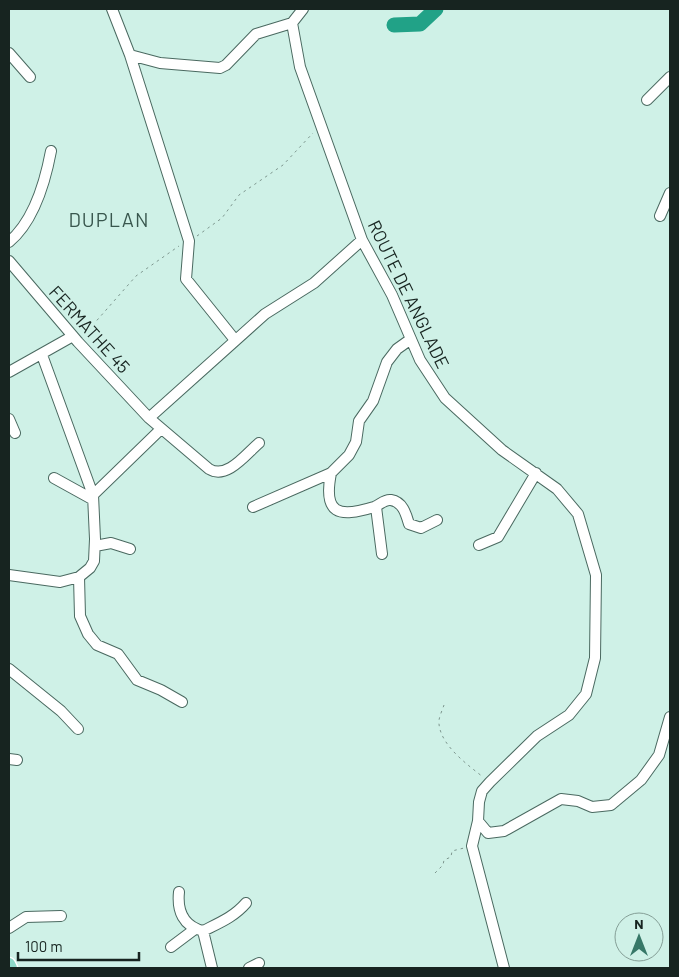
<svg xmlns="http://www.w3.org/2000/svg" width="679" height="977" font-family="Barlow,sans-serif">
<rect width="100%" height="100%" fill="#cff1e7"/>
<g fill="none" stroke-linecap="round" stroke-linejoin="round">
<path stroke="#21a287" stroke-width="15" d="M 394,25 L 420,24 L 436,9"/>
<g stroke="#4a6960" stroke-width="12">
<path id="minor" d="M 112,9 L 130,55 L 189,241 L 186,279 L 235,340
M 303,9 L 292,23 L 300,67 L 362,240 L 392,295 L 420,360 L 445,398 L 502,450 L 557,489 L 578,514 L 596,575 L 595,658 L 586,694 L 569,715 L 537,736 L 490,782 L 482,791 L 479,802 L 478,821 L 472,846 L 504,968
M 9,53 L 30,77
M 130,55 L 160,63 L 220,68 L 226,65 L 256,34 L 292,23
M 647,100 L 670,77
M 660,216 L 670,193
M 9,242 C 34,221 45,183 51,151
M 9,261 L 78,342 L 149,418 L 209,469 C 227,480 246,454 259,443
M 42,355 L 93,495
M 9,372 L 73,336
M 149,418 L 265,314 L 314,283 L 362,240
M 9,419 L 15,433
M 331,473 C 323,514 338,518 374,507 C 380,505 384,499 391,500 C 403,502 406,514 409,524 L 421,528 L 437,520
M 54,478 L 92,499
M 253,507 L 331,473 L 349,455 L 356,442 L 359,421 L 373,401 L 387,362 L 397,349 L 411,339
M 376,507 L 382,554
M 479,545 L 498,537 L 536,473
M 95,546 L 111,543 L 130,549
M 9,575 L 60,582 L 79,577 L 90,568 L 94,561 L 95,539 L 93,495 L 161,429
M 79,577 L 80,616 L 88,634 L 97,645 L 118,654 L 137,680 L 161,690 L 182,702
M 9,669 L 61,711 L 78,729
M 9,759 L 17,760
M 478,821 L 488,833 L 504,831 L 561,799 L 578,801 L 592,807 L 611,805 L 641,780 L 659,755 L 670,717
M 179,892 C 177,911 183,926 203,931 L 212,968
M 9,928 L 26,917 L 61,916
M 203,931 C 219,923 234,917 246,903
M 171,947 L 195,929
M 249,968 L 259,963"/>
</g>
<g stroke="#fff" stroke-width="15">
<path id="major" d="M 9,964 L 11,968"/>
</g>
<path stroke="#7d968e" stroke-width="1" stroke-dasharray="2.5 4" stroke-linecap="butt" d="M 197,236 L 222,218 L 239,195 L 283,165 L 313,133
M 84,335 L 136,276 L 179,246
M 444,705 C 442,711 438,719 439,724 C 441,746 468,765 483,777
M 435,873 L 443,865 L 444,860 L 451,857 L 452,851 L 464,848"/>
<use href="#minor" stroke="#fff" stroke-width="10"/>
<use href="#major" stroke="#8ed9c8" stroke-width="12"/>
</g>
<g text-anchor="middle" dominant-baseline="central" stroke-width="5" stroke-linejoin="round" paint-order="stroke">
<g font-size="18" fill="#172420" stroke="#cff1e7">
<text transform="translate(409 294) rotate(64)">ROUTE DE ANGLADE</text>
<text transform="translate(90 329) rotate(48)">FERMATHE 45</text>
</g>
<g font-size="20" letter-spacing="1" fill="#39574e" stroke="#cff1e7">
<text x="109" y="219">DUPLAN</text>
</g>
</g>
<rect width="679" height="977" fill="none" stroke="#172420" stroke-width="20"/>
<g transform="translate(639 937)"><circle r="24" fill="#cff1e7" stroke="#859f97"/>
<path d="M0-4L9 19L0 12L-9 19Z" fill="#377868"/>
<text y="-8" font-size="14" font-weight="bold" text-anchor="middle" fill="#172420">N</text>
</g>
<path d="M18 952v8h121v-8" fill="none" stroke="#172420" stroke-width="2.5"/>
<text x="25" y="952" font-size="15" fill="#172420" stroke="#cff1e7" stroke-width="4" paint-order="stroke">100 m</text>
</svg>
